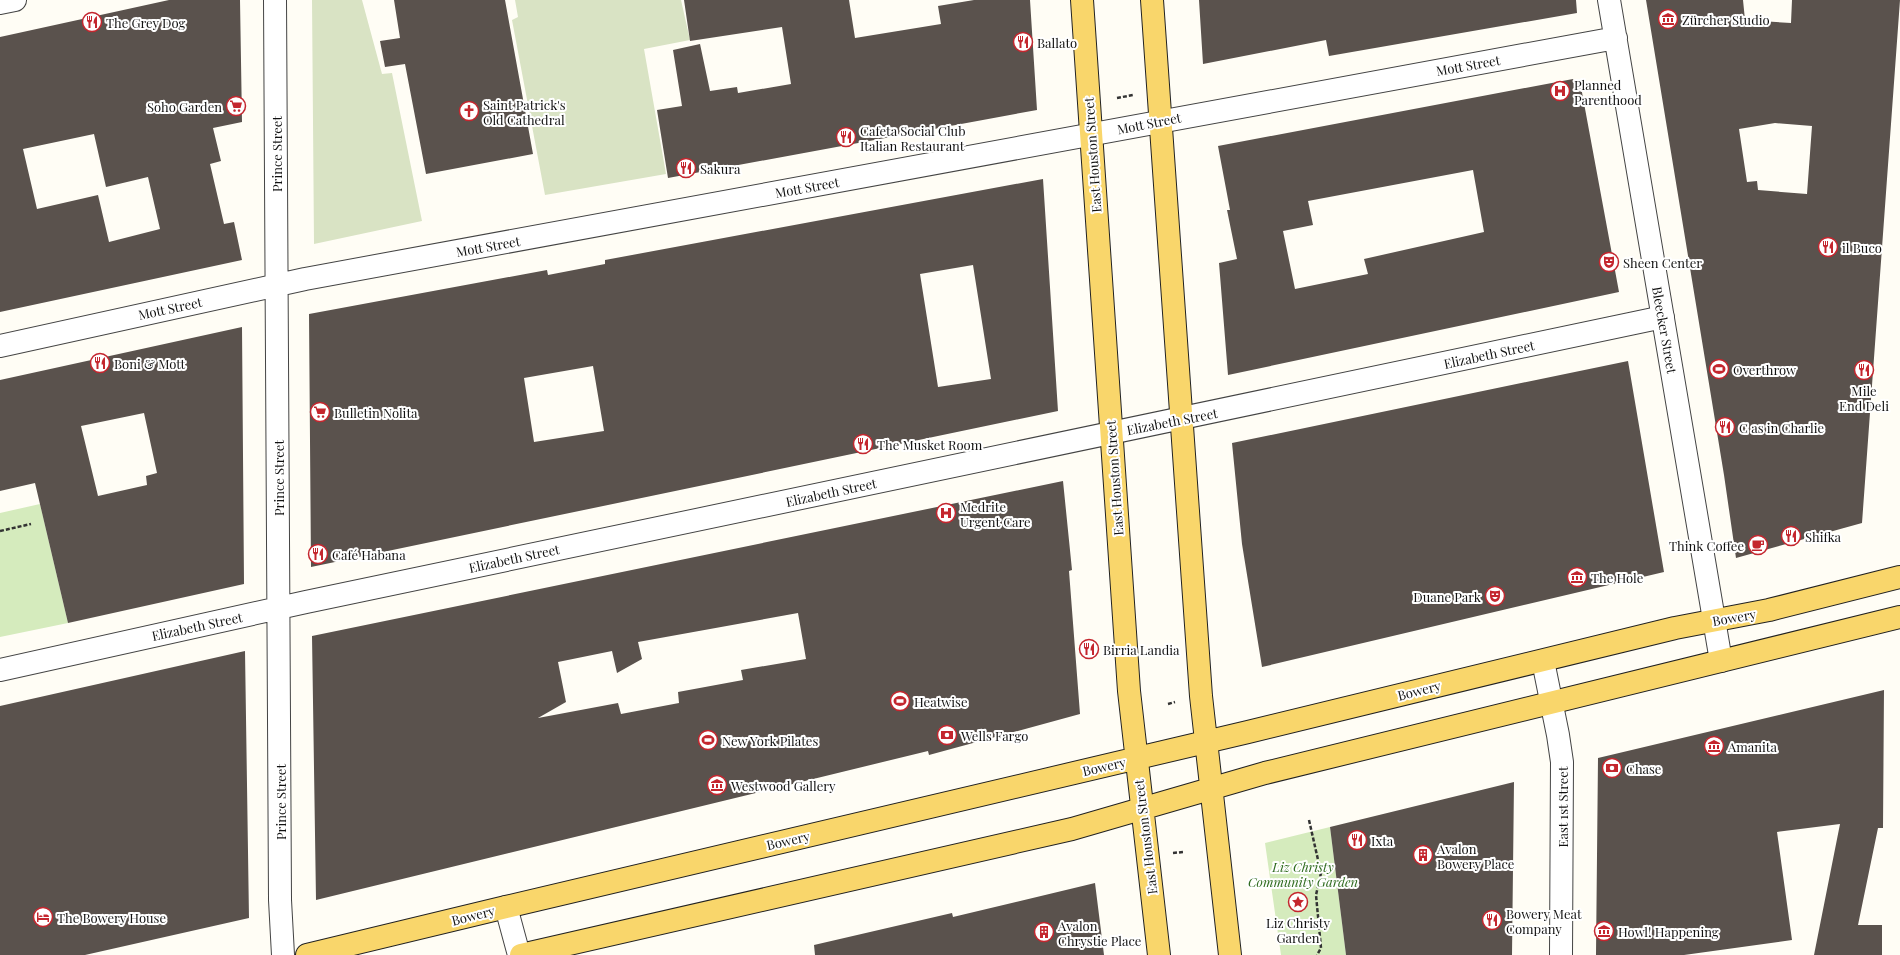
<svg xmlns="http://www.w3.org/2000/svg" width="1900" height="955" font-family="'Playfair Display',serif">
<rect width="100%" height="100%" fill="#fffdf5"/>
<path fill="#d5ebbd" d="M 40,504 L 68,623 L 0,637 L 0,513 Z
M 1330,827 L 1346,955 L 1281,955 L 1265,843 Z"/>
<path fill="#d9e3c4" d="M 312,0 L 362,0 L 382,74 L 392,73 L 422,221 L 314,244 Z
M 515,0 L 681,0 L 690,40 L 644,49 L 666,174 L 545,195 L 512,20 L 518,17 Z"/>
<path fill="#5a524d" fill-rule="evenodd" d="M 169,0 L 240,0 L 242,122 L 213,128 L 221,161 L 210,164 L 224,224 L 234,222 L 242,260 L 0,312 L 0,37 ZM 94,134 L 106,187 L 148,177 L 160,229 L 109,242 L 98,195 L 37,209 L 23,149 Z
M 394,0 L 505,0 L 533,154 L 426,174 L 405,64 L 385,67 L 380,41 L 400,38 Z
M 684,0 L 849,0 L 855,38 L 941,24 L 938,6 L 974,0 L 1030,0 L 1037,110 L 668,178 L 657,110 L 682,106 L 673,50 L 700,44 L 710,91 L 737,87 L 738,93 L 791,84 L 782,27 L 690,41 Z
M 1199,0 L 1576,0 L 1577,13 L 1329,56 L 1326,40 L 1203,64 Z
M 1646,0 L 1743,0 L 1745,20 L 1791,23 L 1792,0 L 1900,0 L 1862,523 L 1736,558 L 1724,475 ZM 1775,123 L 1812,126 L 1807,194 L 1758,190 L 1757,181 L 1747,182 L 1739,129 Z
M 1573,79 L 1581,87 L 1619,292 L 1228,375 L 1219,263 L 1237,259 L 1227,210 L 1230,210 L 1218,146 ZM 1473,170 L 1484,232 L 1364,259 L 1368,274 L 1295,289 L 1283,231 L 1313,225 L 1308,201 Z
M 1043,179 L 1058,411 L 311,567 L 309,314 L 547,270 L 548,275 L 605,264 L 605,260 ZM 973,265 L 991,379 L 938,387 L 920,274 ZM 593,366 L 604,431 L 534,442 L 524,378 Z
M 242,327 L 244,584 L 68,623 L 35,483 L 0,491 L 0,380 ZM 144,413 L 157,473 L 146,476 L 147,485 L 98,496 L 81,426 Z
M 1628,361 L 1664,572 L 1262,667 L 1242,544 L 1232,443 Z
M 1063,481 L 1072,570 L 1069,571 L 1080,714 L 929,755 L 928,751 L 316,900 L 312,636 ZM 798,613 L 806,659 L 741,670 L 743,680 L 678,692 L 679,703 L 621,714 L 618,703 L 538,718 L 566,702 L 558,662 L 612,651 L 617,673 L 642,659 L 638,642 Z
M 245,651 L 249,918 L 85,955 L 0,955 L 0,706 Z
M 1884,690 L 1883,828 L 1878,828 L 1858,925 L 1882,925 L 1882,955 L 1814,955 L 1840,824 L 1777,832 L 1792,940 L 1684,955 L 1596,955 L 1598,758 Z
M 1514,782 L 1512,955 L 1346,955 L 1330,827 Z
M 1095,883 L 1104,955 L 815,955 L 814,945 L 952,913 L 953,917 Z"/>
<g fill="none" stroke-linecap="round" stroke-linejoin="round">
<g stroke="#444" stroke-width="24">
<path id="street" d="M 275,0 L 280,900 L 283,955
M 1609,0 L 1721,661
M 0,3 L 15,0
M 0,346 L 305,279 L 1616,38
M 1543,661 L 1558,735 L 1562,762 L 1561,955
M 0,670 L 306,602 L 1663,317
M 506,907 L 519,955"/>
</g>
<g stroke="#222" stroke-width="24">
<path id="primary" d="M 1082,0 L 1129,691 L 1159,955
M 1152,0 L 1201,696 L 1230,955
M 307,955 L 506,907 L 1248,732 L 1675,628 L 1769,610 L 1900,577
M 521,955 L 1072,829 L 1265,773 L 1900,617"/>
</g>
<path stroke="#333" stroke-width="2.5" stroke-dasharray="4 2" stroke-linecap="butt" d="M 1117,98 L 1133,95
M 0,531 L 31,524
M 1168,704 L 1175,702
M 1309,820 L 1321,873 L 1316,895 L 1321,948 L 1317,955
M 1173,853 L 1183,852"/>
<use href="#street" stroke="#fff" stroke-width="22"/>
<use href="#primary" stroke="#f9d66b" stroke-width="22"/>
</g>
<defs>
<g id="museum-ring" transform="scale(1)"><circle r="9.5" fill="#fff" stroke="#c4262e" stroke-width="1.5"/><path d="M0-6L6-3V-2H-6V-3ZM-5-1h2V3h-2ZM-1-1h2V3h-2ZM3-1h2V3H3ZM-6 4H6V6H-6Z" fill="#c4262e"/></g>
<g id="restaurant-ring" transform="scale(1)"><circle r="9.5" fill="#fff" stroke="#c4262e" stroke-width="1.5"/><path d="M-5-6h1v4h1v-4h1v4h1v-4h1v5L-1.5 .5V6h-2V.5L-5-1ZM5-6V6H3V1.5H1.5Q1.5-4 5-6Z" fill="#c4262e"/></g>
<g id="hospital-ring" transform="scale(1)"><circle r="9.5" fill="#fff" stroke="#c4262e" stroke-width="1.5"/><path d="M-5-5h3v3.5h4V-5h3V5h-3V1.5h-4V5h-3Z" fill="#c4262e"/></g>
<g id="supermarket-ring" transform="scale(1)"><circle r="9.5" fill="#fff" stroke="#c4262e" stroke-width="1.5"/><path d="M-6-5.5h2.5l.6 2H6L4.5 2H-2.5L-4.4-4H-6ZM-1.5 3.2a1.3 1.3 0 1 0 .1 0ZM3 3.2a1.3 1.3 0 1 0 .1 0Z" fill="#c4262e"/></g>
<g id="church-ring" transform="scale(1)"><circle r="9.5" fill="#fff" stroke="#c4262e" stroke-width="1.5"/><path d="M-1.2-6h2.4v3.5h3.3v2.4h-3.3V6h-2.4V-.1h-3.3v-2.4h3.3Z" fill="#c4262e"/></g>
<g id="theatre-ring" transform="scale(1)"><circle r="9.5" fill="#fff" stroke="#c4262e" stroke-width="1.5"/><path d="M-5-5.5Q0-4 5-5.5V0Q5 5 0 6Q-5 5-5 0ZM-3.3-2.5H-1v1.5H-3.3ZM1-2.5H3.3v1.5H1ZM-2.8 1Q0 5.5 2.8 1Z" fill="#c4262e"/></g>
<g id="stadium-ring" transform="scale(1)"><circle r="9.5" fill="#fff" stroke="#c4262e" stroke-width="1.5"/><path d="M0-5a6.5 5 0 1 0 0 10a6.5 5 0 1 0 0-10ZM-3.5-1.8h7v3.6h-7Z" fill="#c4262e"/></g>
<g id="cafe-ring" transform="scale(1)"><circle r="9.5" fill="#fff" stroke="#c4262e" stroke-width="1.5"/><path d="M-5.5-4.5H6V0H3Q3 3.5 0 3.5H-2.5Q-5.5 3.5-5.5 0ZM3-3.2v2h1.7v-2ZM-6 4.5H4V6H-6Z" fill="#c4262e"/></g>
<g id="bank-ring" transform="scale(1)"><circle r="9.5" fill="#fff" stroke="#c4262e" stroke-width="1.5"/><path d="M-6-4H6V4H-6ZM0-2.3a2.3 2.3 0 1 0 0 4.6a2.3 2.3 0 1 0 0-4.6Z" fill="#c4262e"/></g>
<g id="building-ring" transform="scale(1)"><circle r="9.5" fill="#fff" stroke="#c4262e" stroke-width="1.5"/><path d="M-4-6H4V6H1V3H-1V6H-4ZM-2.5-4.3h1.7v1.8h-1.7ZM.8-4.3h1.7v1.8H.8ZM-2.5-1h1.7V.8h-1.7ZM.8-1h1.7V.8H.8Z" fill="#c4262e"/></g>
<g id="sight-ring" transform="scale(1)"><circle r="9.5" fill="#fff" stroke="#c4262e" stroke-width="1.5"/><path d="M0-6L1.8-2.2L6-1.7L2.9 1.2L3.7 5.4L0 3.3L-3.7 5.4L-2.9 1.2L-6-1.7L-1.8-2.2Z" fill="#c4262e"/></g>
<g id="hotel-ring" transform="scale(1)"><circle r="9.5" fill="#fff" stroke="#c4262e" stroke-width="1.5"/><path d="M-6-4.5h1.5V1H6V5H4.5V3h-9V5H-6ZM-4 0a1.8 1.8 0 1 1 3.6 0ZM.5 0V-2.5h3Q6-2.5 6 0Z" fill="#c4262e"/></g>
</defs>
<g fill-rule="evenodd">
<use href="#museum-ring" x="1668" y="19"/>
<use href="#restaurant-ring" x="92" y="22"/>
<use href="#restaurant-ring" x="1023" y="42"/>
<use href="#hospital-ring" x="1560" y="91"/>
<use href="#supermarket-ring" x="236" y="106"/>
<use href="#church-ring" x="469" y="111"/>
<use href="#restaurant-ring" x="846" y="137"/>
<use href="#restaurant-ring" x="686" y="168"/>
<use href="#restaurant-ring" x="1828" y="247"/>
<use href="#theatre-ring" x="1609" y="262"/>
<use href="#restaurant-ring" x="100" y="363"/>
<use href="#stadium-ring" x="1719" y="369"/>
<use href="#restaurant-ring" x="1864" y="370"/>
<use href="#supermarket-ring" x="320" y="412"/>
<use href="#restaurant-ring" x="1725" y="427"/>
<use href="#restaurant-ring" x="863" y="444"/>
<use href="#hospital-ring" x="946" y="513"/>
<use href="#restaurant-ring" x="1791" y="536"/>
<use href="#cafe-ring" x="1758" y="545"/>
<use href="#restaurant-ring" x="318" y="554"/>
<use href="#museum-ring" x="1577" y="577"/>
<use href="#theatre-ring" x="1495" y="596"/>
<use href="#restaurant-ring" x="1089" y="649"/>
<use href="#stadium-ring" x="900" y="701"/>
<use href="#bank-ring" x="947" y="735"/>
<use href="#stadium-ring" x="708" y="740"/>
<use href="#museum-ring" x="1714" y="746"/>
<use href="#bank-ring" x="1612" y="768"/>
<use href="#museum-ring" x="717" y="785"/>
<use href="#restaurant-ring" x="1357" y="840"/>
<use href="#building-ring" x="1423" y="855"/>
<use href="#sight-ring" x="1298" y="902"/>
<use href="#hotel-ring" x="43" y="917"/>
<use href="#restaurant-ring" x="1492" y="920"/>
<use href="#museum-ring" x="1604" y="931"/>
<use href="#building-ring" x="1044" y="932"/>
</g>
<g text-anchor="middle" dominant-baseline="central" stroke-width="4" stroke-linejoin="round" paint-order="stroke">
<g font-size="13" fill="#111" stroke="#fff" text-anchor="start">
<text x="1682" y="19">Zürcher Studio</text>
<text x="106" y="22">The Grey Dog</text>
<text x="1037" y="42">Ballato</text>
<text x="1574" y="84">Planned<tspan x="1574" dy="15">Parenthood</tspan></text>
<text x="483" y="104">Saint Patrick's<tspan x="483" dy="15">Old Cathedral</tspan></text>
<text x="222" y="106" text-anchor="end">Soho Garden</text>
<text x="860" y="130">Cafeta Social Club<tspan x="860" dy="15">Italian Restaurant</tspan></text>
<text x="700" y="168">Sakura</text>
<text x="1842" y="247">il Buco</text>
<text x="1623" y="262">Sheen Center</text>
<text x="114" y="363">Boni &amp; Mott</text>
<text x="1733" y="369">Overthrow</text>
<text x="1864" y="390" text-anchor="middle">Mile<tspan x="1864" dy="15">End Deli</tspan></text>
<text x="334" y="412">Bulletin Nolita</text>
<text x="1739" y="427">C as in Charlie</text>
<text x="877" y="444">The Musket Room</text>
<text x="960" y="506">Medrite<tspan x="960" dy="15">Urgent Care</tspan></text>
<text x="1805" y="536">Shifka</text>
<text x="1744" y="545" text-anchor="end">Think Coffee</text>
<text x="332" y="554">Café Habana</text>
<text x="1591" y="577">The Hole</text>
<text x="1481" y="596" text-anchor="end">Duane Park</text>
<text x="1103" y="649">Birria Landia</text>
<text x="914" y="701">Heatwise</text>
<text x="961" y="735">Wells Fargo</text>
<text x="722" y="740">New York Pilates</text>
<text x="1728" y="746">Amanita</text>
<text x="1626" y="768">Chase</text>
<text x="731" y="785">Westwood Gallery</text>
<text x="1371" y="840">Ixta</text>
<text x="1437" y="848">Avalon<tspan x="1437" dy="15">Bowery Place</tspan></text>
<text x="1506" y="913">Bowery Meat<tspan x="1506" dy="15">Company</tspan></text>
<text x="57" y="917">The Bowery House</text>
<text x="1298" y="922" text-anchor="middle">Liz Christy<tspan x="1298" dy="15">Garden</tspan></text>
<text x="1058" y="925">Avalon<tspan x="1058" dy="15">Chrystie Place</tspan></text>
<text x="1618" y="931">Howl! Happening</text>
</g>
<g font-size="13" fill="#111" stroke="#fff">
<text transform="translate(1468 65) rotate(-10)">Mott Street</text>
<text transform="translate(1149 123) rotate(-11)">Mott Street</text>
<text transform="translate(276 154) rotate(-90)">Prince Street</text>
<text transform="translate(1092 155) rotate(-94)">East Houston Street</text>
<text transform="translate(807 187) rotate(-10)">Mott Street</text>
<text transform="translate(488 246) rotate(-10)">Mott Street</text>
<text transform="translate(170 308) rotate(-12)">Mott Street</text>
<text transform="translate(1665 330) rotate(80)">Bleecker Street</text>
<text transform="translate(1489 354) rotate(-12)">Elizabeth Street</text>
<text transform="translate(1172 421) rotate(-11)">Elizabeth Street</text>
<text transform="translate(278 478) rotate(-90)">Prince Street</text>
<text transform="translate(1114 478) rotate(-94)">East Houston Street</text>
<text transform="translate(831 492) rotate(-12)">Elizabeth Street</text>
<text transform="translate(514 558) rotate(-12)">Elizabeth Street</text>
<text transform="translate(1734 617) rotate(-10)">Bowery</text>
<text transform="translate(197 626) rotate(-12)">Elizabeth Street</text>
<text transform="translate(1419 690) rotate(-14)">Bowery</text>
<text transform="translate(1104 766) rotate(-13)">Bowery</text>
<text transform="translate(280 802) rotate(-90)">Prince Street</text>
<text transform="translate(1562 807) rotate(-90)">East 1st Street</text>
<text transform="translate(1145 837) rotate(-97)">East Houston Street</text>
<text transform="translate(788 840) rotate(-13)">Bowery</text>
<text transform="translate(473 915) rotate(-14)">Bowery</text>
</g>
<g font-size="13" font-style="italic" fill="#2f6b1f" stroke="#fff">
<text x="1303" y="866">Liz Christy<tspan x="1303" dy="15">Community Garden</tspan></text>
</g>
</g>
</svg>
